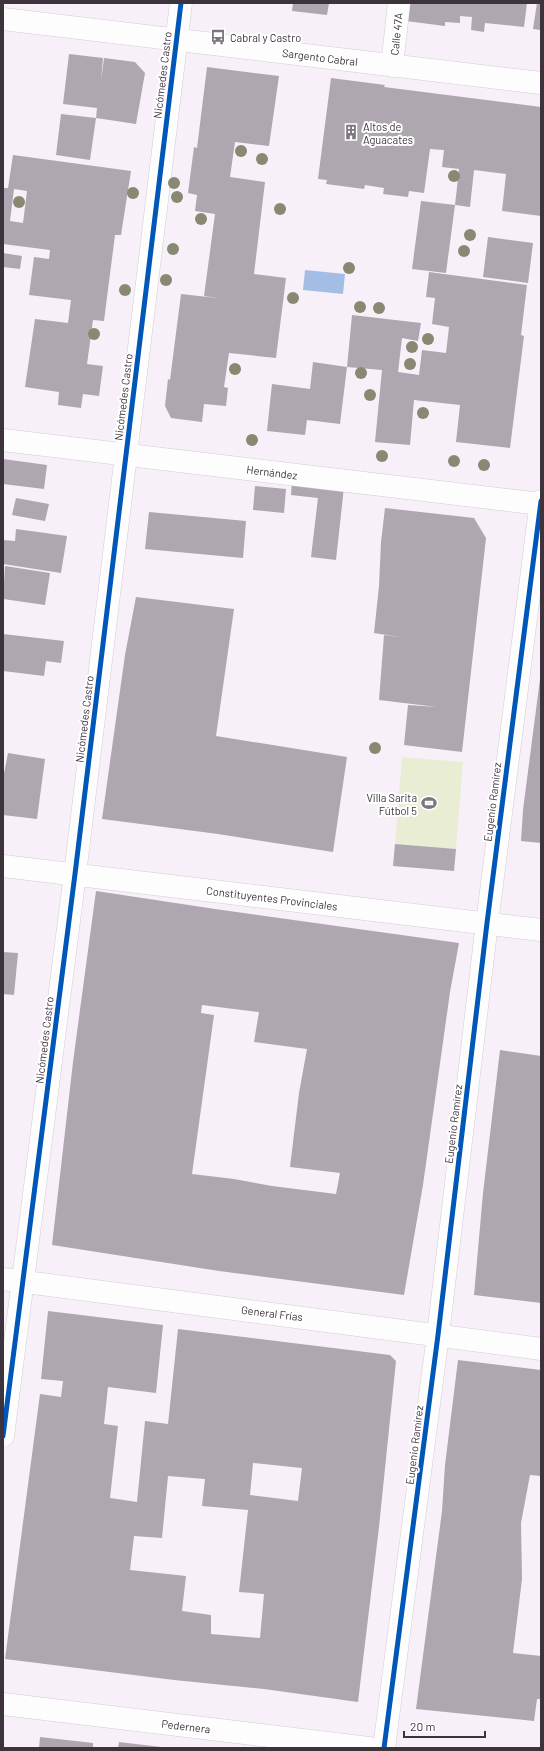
<svg xmlns="http://www.w3.org/2000/svg" width="544" height="1751" font-family="Barlow,sans-serif">
<rect width="100%" height="100%" fill="#f8f0f8"/>
<path fill="#e8edd4" d="M 402,757 L 463,762 L 456,849 L 395,844 Z"/>
<path fill="#a3bde4" d="M 305,270 L 345,274 L 343,294 L 303,290 Z"/>
<path fill="#aea7af" fill-rule="evenodd" d="M 293,3 L 329,3 L 327,15 L 292,11 Z
M 409,3 L 527,3 L 524,27 L 485,23 L 484,32 L 471,30 L 472,17 L 460,16 L 460,23 L 445,22 L 445,26 L 406,21 Z
M 537,3 L 541,3 L 541,30 L 533,29 Z
M 69,54 L 103,58 L 101,81 L 104,58 L 135,62 L 145,73 L 136,124 L 96,118 L 97,108 L 63,104 Z
M 207,67 L 279,76 L 269,146 L 235,142 L 230,177 L 265,182 L 254,274 L 286,278 L 276,358 L 229,353 L 224,387 L 228,388 L 226,406 L 204,404 L 202,422 L 171,418 L 165,406 L 168,379 L 170,380 L 181,294 L 217,298 L 204,296 L 215,214 L 195,211 L 197,195 L 188,193 L 194,147 L 197,148 Z
M 331,78 L 385,85 L 384,87 L 541,107 L 541,216 L 502,211 L 506,174 L 474,170 L 470,207 L 455,205 L 459,169 L 442,167 L 444,150 L 430,149 L 424,193 L 409,191 L 408,197 L 383,194 L 384,188 L 365,185 L 364,189 L 326,184 L 327,180 L 318,179 Z
M 61,114 L 96,118 L 90,160 L 56,155 Z
M 13,155 L 131,171 L 121,235 L 115,235 L 104,321 L 93,320 L 87,364 L 103,366 L 99,396 L 83,394 L 81,408 L 58,405 L 59,392 L 25,387 L 35,319 L 68,323 L 71,300 L 29,295 L 34,257 L 49,259 L 50,250 L 3,244 L 3,188 L 8,188 ZM 14,189 L 27,191 L 23,223 L 10,221 Z
M 421,201 L 455,205 L 446,273 L 412,269 Z
M 488,237 L 533,243 L 528,283 L 483,277 Z
M 3,253 L 22,256 L 20,269 L 3,267 Z
M 429,272 L 527,285 L 521,335 L 524,336 L 510,448 L 456,442 L 460,405 L 414,400 L 410,445 L 375,442 L 382,370 L 347,367 L 352,315 L 421,323 L 418,341 L 402,338 L 398,372 L 419,375 L 422,350 L 446,353 L 449,327 L 432,324 L 435,298 L 426,297 Z
M 313,362 L 347,367 L 340,424 L 307,420 L 305,435 L 267,431 L 272,384 L 310,389 Z
M 3,459 L 47,465 L 44,489 L 3,484 Z
M 292,481 L 344,487 L 336,560 L 311,557 L 318,498 L 291,495 Z
M 255,486 L 286,489 L 284,513 L 253,510 Z
M 16,498 L 49,504 L 45,521 L 12,515 Z
M 385,508 L 474,518 L 486,538 L 462,752 L 404,745 L 408,705 L 437,707 L 379,700 L 384,635 L 406,638 L 374,633 L 379,586 L 381,542 Z
M 149,512 L 246,521 L 243,558 L 145,549 Z
M 16,529 L 67,536 L 61,573 L 3,564 L 3,540 L 15,541 Z
M 5,566 L 50,573 L 45,605 L 3,599 Z
M 136,597 L 234,609 L 216,736 L 347,757 L 333,852 L 218,834 L 102,819 L 125,655 Z
M 3,634 L 64,641 L 61,663 L 46,661 L 44,676 L 3,671 Z
M 540,679 L 541,679 L 541,843 L 521,841 L 523,810 Z
M 8,753 L 45,759 L 37,819 L 3,815 L 3,779 Z
M 395,844 L 456,849 L 454,871 L 393,866 Z
M 96,891 L 215,909 L 459,943 L 450,992 L 423,1185 L 404,1295 L 219,1271 L 52,1245 L 73,1062 ZM 202,1005 L 259,1012 L 254,1042 L 307,1049 L 299,1093 L 290,1167 L 340,1173 L 336,1194 L 272,1186 L 234,1179 L 192,1174 L 214,1015 L 201,1013 Z
M 3,952 L 18,953 L 14,995 L 3,994 Z
M 500,1050 L 541,1056 L 541,1303 L 474,1295 L 483,1193 Z
M 48,1311 L 163,1325 L 156,1393 L 108,1387 L 104,1424 L 118,1426 L 110,1498 L 137,1502 L 145,1421 L 168,1424 L 178,1329 L 390,1355 L 396,1361 L 379,1527 L 358,1702 L 264,1689 L 174,1680 L 5,1659 L 40,1394 L 61,1397 L 63,1381 L 41,1379 ZM 253,1463 L 302,1468 L 298,1501 L 250,1495 ZM 168,1476 L 205,1479 L 202,1506 L 248,1510 L 239,1592 L 264,1594 L 260,1638 L 211,1634 L 211,1615 L 182,1611 L 186,1576 L 130,1570 L 134,1536 L 162,1538 Z
M 458,1360 L 541,1370 L 541,1476 L 530,1475 L 521,1523 L 522,1579 L 513,1653 L 541,1656 L 541,1699 L 537,1699 L 534,1721 L 416,1709 L 442,1511 L 445,1465 Z
M 40,1737 L 93,1743 L 93,1748 L 39,1748 Z
M 119,1742 L 161,1747 L 161,1748 L 118,1748 Z"/>
<g fill="none" stroke-linecap="round" stroke-linejoin="round">
<g stroke="#d4ccd4" stroke-width="23">
<path id="minor" d="M 3,19 L 541,83
M 392,66 L 399,3
M 3,440 L 541,504
M 3,866 L 541,930
M 3,1279 L 541,1349
M 3,1436 L 75,874 L 181,3
M 3,1704 L 369,1748
M 384,1748 L 438,1335 L 487,923 L 541,501"/>
</g>
<use href="#minor" stroke="#fefdfe" stroke-width="22"/>
<g stroke="#fff" stroke-width="8">
<path id="cycleway" d="M 3,1436 L 75,874 L 181,3
M 384,1748 L 438,1335 L 487,923 L 541,501"/>
</g>
<use href="#cycleway" stroke="#0057b8" stroke-width="5"/>
</g>
<g fill="#878972">
<circle cx="241" cy="151" r="6"/>
<circle cx="262" cy="159" r="6"/>
<circle cx="454" cy="176" r="6"/>
<circle cx="174" cy="183" r="6"/>
<circle cx="133" cy="193" r="6"/>
<circle cx="177" cy="197" r="6"/>
<circle cx="19" cy="202" r="6"/>
<circle cx="280" cy="209" r="6"/>
<circle cx="201" cy="219" r="6"/>
<circle cx="470" cy="235" r="6"/>
<circle cx="173" cy="249" r="6"/>
<circle cx="464" cy="251" r="6"/>
<circle cx="349" cy="268" r="6"/>
<circle cx="166" cy="280" r="6"/>
<circle cx="125" cy="290" r="6"/>
<circle cx="293" cy="298" r="6"/>
<circle cx="360" cy="307" r="6"/>
<circle cx="379" cy="308" r="6"/>
<circle cx="94" cy="334" r="6"/>
<circle cx="428" cy="339" r="6"/>
<circle cx="412" cy="347" r="6"/>
<circle cx="410" cy="364" r="6"/>
<circle cx="235" cy="369" r="6"/>
<circle cx="361" cy="373" r="6"/>
<circle cx="370" cy="395" r="6"/>
<circle cx="423" cy="413" r="6"/>
<circle cx="252" cy="440" r="6"/>
<circle cx="382" cy="456" r="6"/>
<circle cx="454" cy="461" r="6"/>
<circle cx="484" cy="465" r="6"/>
<circle cx="375" cy="748" r="6"/>
</g>
<defs>
<g id="bus-bare" transform="scale(1.2)"><path d="M-5-6H5V4H4V6H2V4H-2V6H-4V4H-5ZM-3.5-4V0h7V-4ZM-3.5 1.2v1.5H-2V1.2ZM2 1.2v1.5H3.5V1.2Z" fill="#7e757e" stroke="#fff" stroke-width="2.5" paint-order="stroke"/></g>
<g id="building-bare" transform="scale(1.2)"><path d="M-4-6H4V6H1V3H-1V6H-4ZM-2.5-4.3h1.7v1.8h-1.7ZM.8-4.3h1.7v1.8H.8ZM-2.5-1h1.7V.8h-1.7ZM.8-1h1.7V.8H.8Z" fill="#7e757e" stroke="#fff" stroke-width="2.5" paint-order="stroke"/></g>
<g id="stadium-bare" transform="scale(1.2)"><path d="M0-5a6.5 5 0 1 0 0 10a6.5 5 0 1 0 0-10ZM-3.5-1.8h7v3.6h-7Z" fill="#7e757e" stroke="#fff" stroke-width="2.5" paint-order="stroke"/></g>
</defs>
<g fill-rule="evenodd">
<use href="#bus-bare" x="218" y="37"/>
<use href="#building-bare" x="351" y="132"/>
<use href="#stadium-bare" x="429" y="803"/>
</g>
<g text-anchor="middle" dominant-baseline="central" stroke-width="4" stroke-linejoin="round" paint-order="stroke">
<g font-size="11" fill="#3d333d" stroke="#fff">
<text transform="translate(396 34) rotate(-84)">Calle 47A</text>
<text transform="translate(320 57) rotate(7)">Sargento Cabral</text>
<text transform="translate(162 75) rotate(-83)">Nicómedes Castro</text>
<text transform="translate(123 397) rotate(-83)">Nicómedes Castro</text>
<text transform="translate(272 472) rotate(7)">Hernández</text>
<text transform="translate(84 719) rotate(-83)">Nicómedes Castro</text>
<text transform="translate(492 802) rotate(-83)">Eugenio Ramírez</text>
<text transform="translate(272 898) rotate(7)">Constituyentes Provinciales</text>
<text transform="translate(44 1040) rotate(-83)">Nicómedes Castro</text>
<text transform="translate(453 1124) rotate(-83)">Eugenio Ramírez</text>
<text transform="translate(272 1313) rotate(7)">General Frías</text>
<text transform="translate(414 1445) rotate(-83)">Eugenio Ramírez</text>
<text transform="translate(186 1726) rotate(7)">Pedernera</text>
</g>
<g font-size="11" fill="#3d333d" stroke="#fff" text-anchor="start">
<text x="230" y="37">Cabral y Castro</text>
<text x="363" y="126">Altos de<tspan x="363" dy="13">Aguacates</tspan></text>
<text x="417" y="797" text-anchor="end">Villa Sarita<tspan x="417" dy="13">Fútbol 5</tspan></text>
</g>
</g>
<rect width="544" height="1751" fill="none" stroke="#3d333d" stroke-width="8"/>
<path d="M404 1731v6h81v-6" fill="none" stroke="#3d333d" stroke-width="2"/>
<text x="410" y="1731" font-size="12" fill="#3d333d" stroke="#ffffff" stroke-width="3" paint-order="stroke">20 m</text>
</svg>
